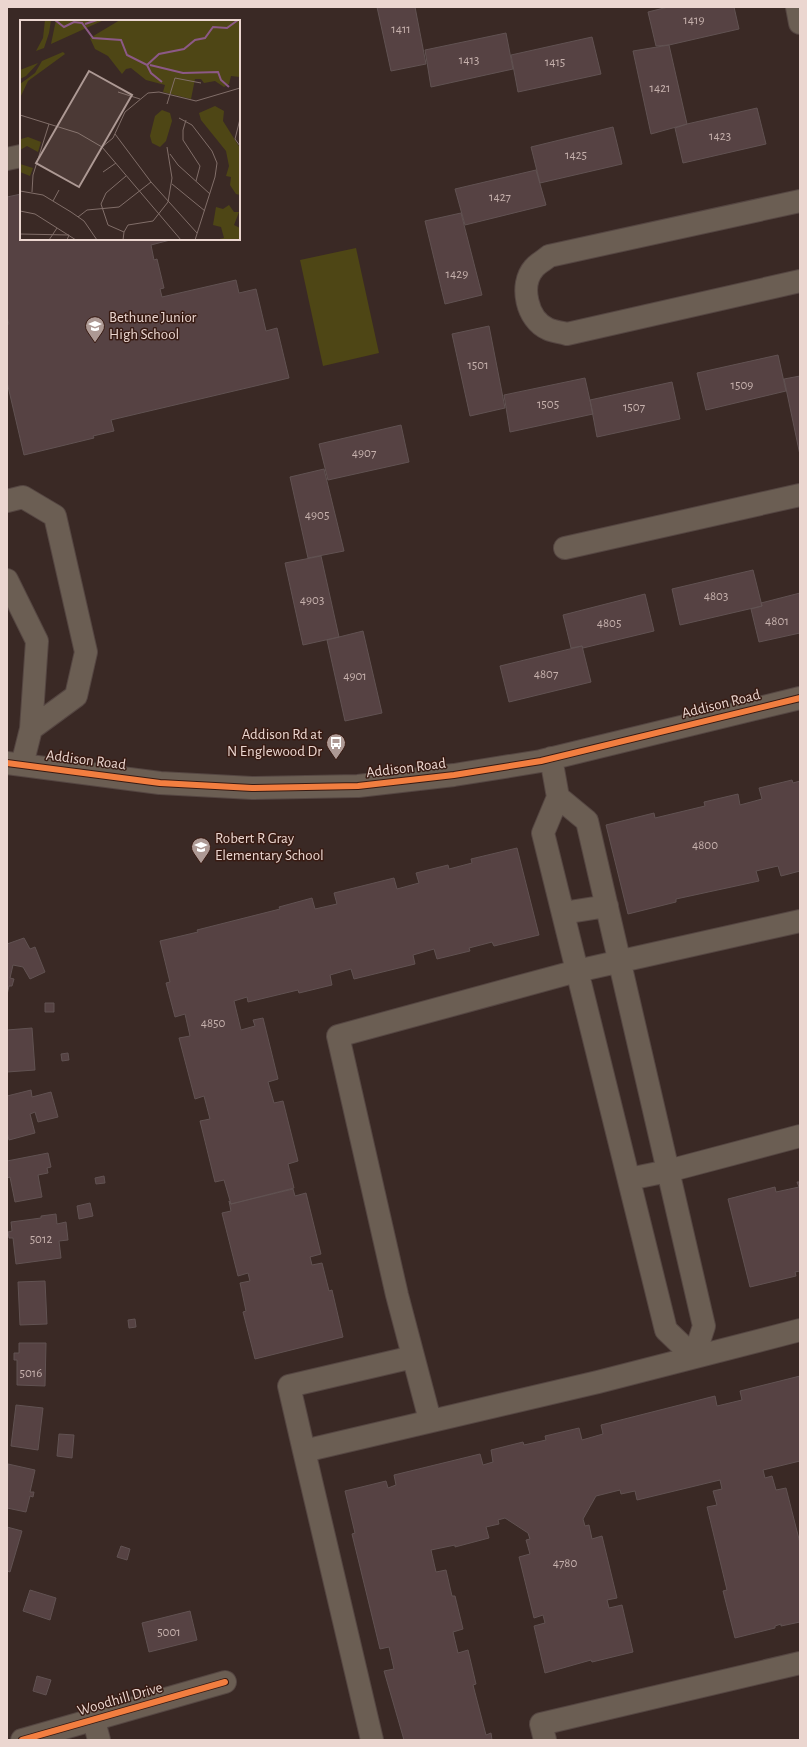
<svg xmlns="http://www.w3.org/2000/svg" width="807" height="1747" font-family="'Alegreya Sans',sans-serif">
<rect width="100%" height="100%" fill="#3a2925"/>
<path fill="#4e4615" d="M 356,248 L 379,353 L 323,366 L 300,260 Z"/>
<path fill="#564243" stroke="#615252" d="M 377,7 L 415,7 L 426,64 L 391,71 Z
M 668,7 L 734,7 L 739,29 L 669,45 L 656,46 L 648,12 Z
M 506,33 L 513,69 L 431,87 L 425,50 Z
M 592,37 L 601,74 L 518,92 L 511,55 Z
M 669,45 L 687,124 L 651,134 L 633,51 Z
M 757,108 L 766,144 L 683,163 L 675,128 L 687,124 Z
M 613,127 L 622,164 L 540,183 L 531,147 Z
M 536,170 L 546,205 L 465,225 L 455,189 Z
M 21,194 L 21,239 L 174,239 L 151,245 L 154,260 L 157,259 L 164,288 L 160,289 L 162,297 L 236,280 L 239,293 L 256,289 L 266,331 L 277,328 L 289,378 L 111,420 L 114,431 L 93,436 L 94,438 L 24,455 L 7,382 L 7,324 L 9,324 L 7,317 L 7,197 Z
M 461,213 L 482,295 L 445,304 L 425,221 Z
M 489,326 L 505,408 L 470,416 L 452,334 Z
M 778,355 L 786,391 L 706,410 L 697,373 Z
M 800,376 L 800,455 L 784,379 Z
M 585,378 L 593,414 L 510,432 L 504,395 Z
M 672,382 L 680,419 L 597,437 L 590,400 Z
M 401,425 L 409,462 L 328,480 L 319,444 Z
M 324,469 L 344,551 L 308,558 L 290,477 Z
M 321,556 L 339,637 L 303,645 L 285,563 Z
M 753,570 L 762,606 L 680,625 L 672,589 Z
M 800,593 L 800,633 L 759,642 L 751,609 L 762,606 L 761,603 Z
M 645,594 L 654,631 L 583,648 L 582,646 L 571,648 L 563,615 Z
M 363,631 L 382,713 L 345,721 L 327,640 Z
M 582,646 L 591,682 L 509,702 L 500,666 Z
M 792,780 L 793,783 L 800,781 L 800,871 L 781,876 L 778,866 L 756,871 L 759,881 L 676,899 L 676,902 L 628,914 L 606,825 L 654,813 L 655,818 L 705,806 L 704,802 L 738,794 L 740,805 L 762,799 L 759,788 Z
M 517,848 L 539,935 L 494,946 L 492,942 L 469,948 L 470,951 L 437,959 L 434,949 L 413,955 L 415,964 L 354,979 L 351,969 L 330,975 L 332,985 L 299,993 L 298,990 L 248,1002 L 247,997 L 234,1001 L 241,1030 L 255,1026 L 253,1020 L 263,1018 L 278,1079 L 268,1082 L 274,1103 L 283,1101 L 298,1161 L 288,1164 L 294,1188 L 231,1204 L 224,1180 L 215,1182 L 200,1121 L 210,1119 L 204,1096 L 195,1099 L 179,1038 L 190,1036 L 185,1014 L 175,1017 L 166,983 L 170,982 L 160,941 L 198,932 L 197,930 L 280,909 L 279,907 L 312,898 L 315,909 L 337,904 L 334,893 L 394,878 L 397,889 L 419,883 L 416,873 L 448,865 L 449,869 L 472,863 L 471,859 Z
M 24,938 L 30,949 L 35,947 L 45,972 L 30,979 L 23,967 L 13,965 L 10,978 L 14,979 L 12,986 L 9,986 L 7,995 L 7,944 Z
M 45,1003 L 54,1003 L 54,1012 L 45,1012 Z
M 32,1028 L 35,1070 L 7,1072 L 7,1030 Z
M 68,1053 L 69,1060 L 62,1061 L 61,1054 Z
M 31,1090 L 32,1097 L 51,1092 L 58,1117 L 38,1122 L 35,1112 L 30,1114 L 35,1133 L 9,1140 L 7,1132 L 7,1096 Z
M 48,1153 L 51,1167 L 47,1168 L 48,1173 L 38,1175 L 42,1197 L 15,1202 L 10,1177 L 7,1178 L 7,1161 Z
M 104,1176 L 105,1183 L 96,1184 L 95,1178 Z
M 797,1182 L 800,1182 L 800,1271 L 795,1272 L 796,1276 L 750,1287 L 728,1199 L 775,1187 L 776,1192 L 799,1187 Z
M 293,1189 L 295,1196 L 306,1193 L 321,1254 L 310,1257 L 312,1265 L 322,1263 L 329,1291 L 332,1290 L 343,1337 L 255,1359 L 243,1312 L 246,1311 L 240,1283 L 250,1281 L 248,1273 L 238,1276 L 222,1213 L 231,1211 L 229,1201 L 231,1204 Z
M 90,1203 L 93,1216 L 79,1219 L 77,1206 Z
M 56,1214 L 57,1224 L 66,1222 L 68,1240 L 59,1241 L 61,1258 L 16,1264 L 13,1238 L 9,1238 L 8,1232 L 12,1231 L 11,1222 L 41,1218 L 41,1216 Z
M 45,1281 L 47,1324 L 20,1325 L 18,1282 Z
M 135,1319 L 136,1327 L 129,1328 L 128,1320 Z
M 19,1343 L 46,1343 L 45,1386 L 17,1385 L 17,1360 L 14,1360 L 14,1353 L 19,1353 Z
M 800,1376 L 800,1461 L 763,1470 L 765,1478 L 772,1476 L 776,1490 L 786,1488 L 800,1543 L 800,1622 L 781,1626 L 781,1624 L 775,1626 L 775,1628 L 735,1638 L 723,1591 L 727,1590 L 707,1507 L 717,1505 L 713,1491 L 722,1489 L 720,1480 L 637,1500 L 635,1491 L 621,1494 L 620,1490 L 596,1496 L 583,1519 L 585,1526 L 589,1525 L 592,1539 L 602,1536 L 617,1598 L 607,1600 L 609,1608 L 622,1605 L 633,1652 L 592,1662 L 591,1660 L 545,1673 L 534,1626 L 545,1623 L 543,1615 L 534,1618 L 519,1557 L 530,1554 L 526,1540 L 530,1539 L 528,1533 L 505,1518 L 498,1520 L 499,1524 L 486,1527 L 489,1538 L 455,1547 L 455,1545 L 431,1550 L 436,1572 L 446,1570 L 452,1596 L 455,1596 L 463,1629 L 453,1632 L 458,1653 L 468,1650 L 476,1684 L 473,1685 L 486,1735 L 491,1733 L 492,1740 L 404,1740 L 384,1671 L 394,1669 L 389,1647 L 380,1649 L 352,1534 L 355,1533 L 345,1491 L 386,1481 L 388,1488 L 396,1485 L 394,1475 L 480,1454 L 483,1465 L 493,1462 L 491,1450 L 523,1442 L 524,1445 L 546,1440 L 545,1436 L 579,1428 L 582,1440 L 603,1434 L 601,1425 L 715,1396 L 717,1406 L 742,1400 L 740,1391 Z
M 16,1405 L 43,1408 L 38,1450 L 11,1446 Z
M 59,1434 L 74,1435 L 72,1458 L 57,1456 Z
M 8,1464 L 35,1470 L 30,1492 L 34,1492 L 33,1497 L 30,1496 L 26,1512 L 7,1508 Z
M 7,1527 L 22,1531 L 10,1572 L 7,1571 Z
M 121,1546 L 130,1549 L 127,1560 L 117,1557 Z
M 30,1590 L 56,1598 L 50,1620 L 23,1611 Z
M 190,1611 L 197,1640 L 149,1652 L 142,1623 Z
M 37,1676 L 51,1680 L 46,1695 L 33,1691 Z"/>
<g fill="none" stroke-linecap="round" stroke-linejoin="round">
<g stroke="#554642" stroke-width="24">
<path id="minor" d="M 797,7 L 800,23
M 7,159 L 21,156
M 800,201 L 549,256 C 545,260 538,263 534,268 C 519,285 527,320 548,329 C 554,332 561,332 567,334 L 800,281
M 7,501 L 23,497 L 55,516 L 86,652 L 76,696 L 31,729 L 22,765
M 565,548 L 800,495
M 7,580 L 37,641 L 31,729
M 551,758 L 558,797
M 7,763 L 160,783 L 252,788 L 358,786 L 454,775 L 541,761 L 800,698
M 558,797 L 587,821 L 704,1326 L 694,1357 L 666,1330 L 543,833 Z
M 563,913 L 607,906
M 629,1179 L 668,1171 L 800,1136
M 413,1357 L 289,1386 L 304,1451 L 598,1382 L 800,1330
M 430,1420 L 397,1295 L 338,1036 L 577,971 L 800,921
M 304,1451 L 372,1740
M 94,1721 L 99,1740
M 22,1740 L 225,1682
M 545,1740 L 541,1724 L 800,1663"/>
</g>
<use href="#minor" stroke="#6b5e53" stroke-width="22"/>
<g stroke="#381b13" stroke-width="8">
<path id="cycleway" d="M 7,763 L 160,783 L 252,788 L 358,786 L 454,775 L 541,761 L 800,698
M 22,1740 L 225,1682"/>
</g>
<use href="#cycleway" stroke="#f27e40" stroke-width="6"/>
</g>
<defs>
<g id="school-pin" transform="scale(1)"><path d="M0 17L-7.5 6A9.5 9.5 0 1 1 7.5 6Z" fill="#ad9994" stroke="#381b13"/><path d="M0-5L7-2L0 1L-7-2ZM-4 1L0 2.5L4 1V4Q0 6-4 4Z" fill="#fff"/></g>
<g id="bus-pin" transform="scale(1)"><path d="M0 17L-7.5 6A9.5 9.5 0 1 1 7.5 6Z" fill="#ad9994" stroke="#381b13"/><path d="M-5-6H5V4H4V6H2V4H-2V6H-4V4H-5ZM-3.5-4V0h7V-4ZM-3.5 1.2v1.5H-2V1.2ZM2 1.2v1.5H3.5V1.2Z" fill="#fff"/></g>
</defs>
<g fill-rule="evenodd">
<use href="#school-pin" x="95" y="326"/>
<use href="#bus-pin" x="336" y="743"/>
<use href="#school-pin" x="201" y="847"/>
</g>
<g text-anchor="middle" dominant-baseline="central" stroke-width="3" stroke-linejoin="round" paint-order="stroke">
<g font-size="13" fill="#c6b1ad">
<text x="694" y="20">1419</text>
<text x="401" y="29">1411</text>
<text x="469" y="60">1413</text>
<text x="555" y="62">1415</text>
<text x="660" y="88">1421</text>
<text x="720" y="136">1423</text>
<text x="576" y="155">1425</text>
<text x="500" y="197">1427</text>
<text x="457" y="274">1429</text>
<text x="478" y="365">1501</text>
<text x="742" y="385">1509</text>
<text x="548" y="404">1505</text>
<text x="634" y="407">1507</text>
<text x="364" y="453">4907</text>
<text x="317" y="515">4905</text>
<text x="716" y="596">4803</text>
<text x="312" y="600">4903</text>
<text x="777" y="621">4801</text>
<text x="609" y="623">4805</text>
<text x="546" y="674">4807</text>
<text x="355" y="676">4901</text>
<text x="705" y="845">4800</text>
<text x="213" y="1023">4850</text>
<text x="41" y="1239">5012</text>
<text x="31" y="1373">5016</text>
<text x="565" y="1563">4780</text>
<text x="169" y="1632">5001</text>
</g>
<g font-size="15" fill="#ebd6d0" stroke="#381b13" text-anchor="start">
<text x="109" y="317">Bethune Junior<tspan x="109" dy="17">High School</tspan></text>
<text x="322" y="734" text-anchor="end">Addison Rd at<tspan x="322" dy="17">N Englewood Dr</tspan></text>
<text x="215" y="838">Robert R Gray<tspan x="215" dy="17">Elementary School</tspan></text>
</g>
<g font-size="15" fill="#ebd6d0" stroke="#381b13">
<text transform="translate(721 704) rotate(-14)">Addison Road</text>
<text transform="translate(86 760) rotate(7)">Addison Road</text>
<text transform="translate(406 768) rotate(-7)">Addison Road</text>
<text transform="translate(120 1699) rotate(-16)">Woodhill Drive</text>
</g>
</g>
<g transform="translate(20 20)">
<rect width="220" height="220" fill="#3a2925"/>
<path d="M 25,0 L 31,0 L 29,13 L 24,28 L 16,31 L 23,18 ZM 36,0 L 84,0 L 31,24 ZM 100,0 L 220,0 L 220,57 L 211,56 L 209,64 L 204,67 L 195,61 L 184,63 L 181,59 L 175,59 L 171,79 L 143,72 L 145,65 L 126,60 L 111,48 L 106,49 L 102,54 L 88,36 L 75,29 L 70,18 ZM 43,32 L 45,34 L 8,61 L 0,78 L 0,64 L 15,53 L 22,41 ZM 18,43 L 6,56 L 0,59 L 0,50 ZM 195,86 L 204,91 L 203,101 L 220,128 L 220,175 L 216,174 L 210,165 L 211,157 L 206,156 L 209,146 L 206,131 L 181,100 L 179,93 ZM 142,90 L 150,93 L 152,101 L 146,121 L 140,127 L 132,123 L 130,116 L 135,96 ZM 8,117 L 21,122 L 18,132 L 7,126 L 0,130 L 1,119 ZM 0,144 L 13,148 L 10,156 L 0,152 ZM 209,185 L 214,192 L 219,192 L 214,205 L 220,208 L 220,220 L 195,220 L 204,218 L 201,207 L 193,205 L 196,187 L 203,189 Z" fill="#4e4615"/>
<path fill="none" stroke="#8c5986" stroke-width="2" d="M 35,0 L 44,7 L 54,2 L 62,3 L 73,18 L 101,20 L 107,35 L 127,45 L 139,34 L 164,29 L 175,20 L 185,18 L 193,7 L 207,8 L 218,0M 65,4 L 77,0M 127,45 L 131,53 L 142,62M 130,45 L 163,53 L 198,52 L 201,60 L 209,67"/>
<path fill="none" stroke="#816e69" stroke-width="1" d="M 98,72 L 120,79M 147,84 L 155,58 L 181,63M 0,95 L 58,113 L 82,127 L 161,220M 159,98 L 172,105 L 192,131 L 197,143 L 195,157 L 175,220M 220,99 L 215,119 L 220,126M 166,100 L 163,110 L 163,120 L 180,146 L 176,161M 95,114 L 131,162 L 177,213M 82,127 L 93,118 L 105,92 L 128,73 L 139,72 L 176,81 L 220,68M 150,134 L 158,145 L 190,174M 83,152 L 96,143M 152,164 L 185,191M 0,171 L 23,175 L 51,192 L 64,201 L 77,220M 12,172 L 13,155 L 29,104M 33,181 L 39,170M 0,191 L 15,194 L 56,220M 58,197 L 67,190 L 99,187 L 131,162M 104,212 L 88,205 L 81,184 L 86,173 L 106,156M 0,214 L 49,215 L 47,220M 29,220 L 37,208M 103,220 L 104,212 L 108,205 L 133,201 L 148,182 L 152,158 L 147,127"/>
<path fill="#ad9994" fill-opacity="0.15" stroke="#ad9994" stroke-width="2" d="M 69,51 L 112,75 L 59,167 L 16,143 Z"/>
<rect width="220" height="220" fill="none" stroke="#ebd6d0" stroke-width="2"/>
</g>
<rect width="807" height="1747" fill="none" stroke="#ebd6d0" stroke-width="16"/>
</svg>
